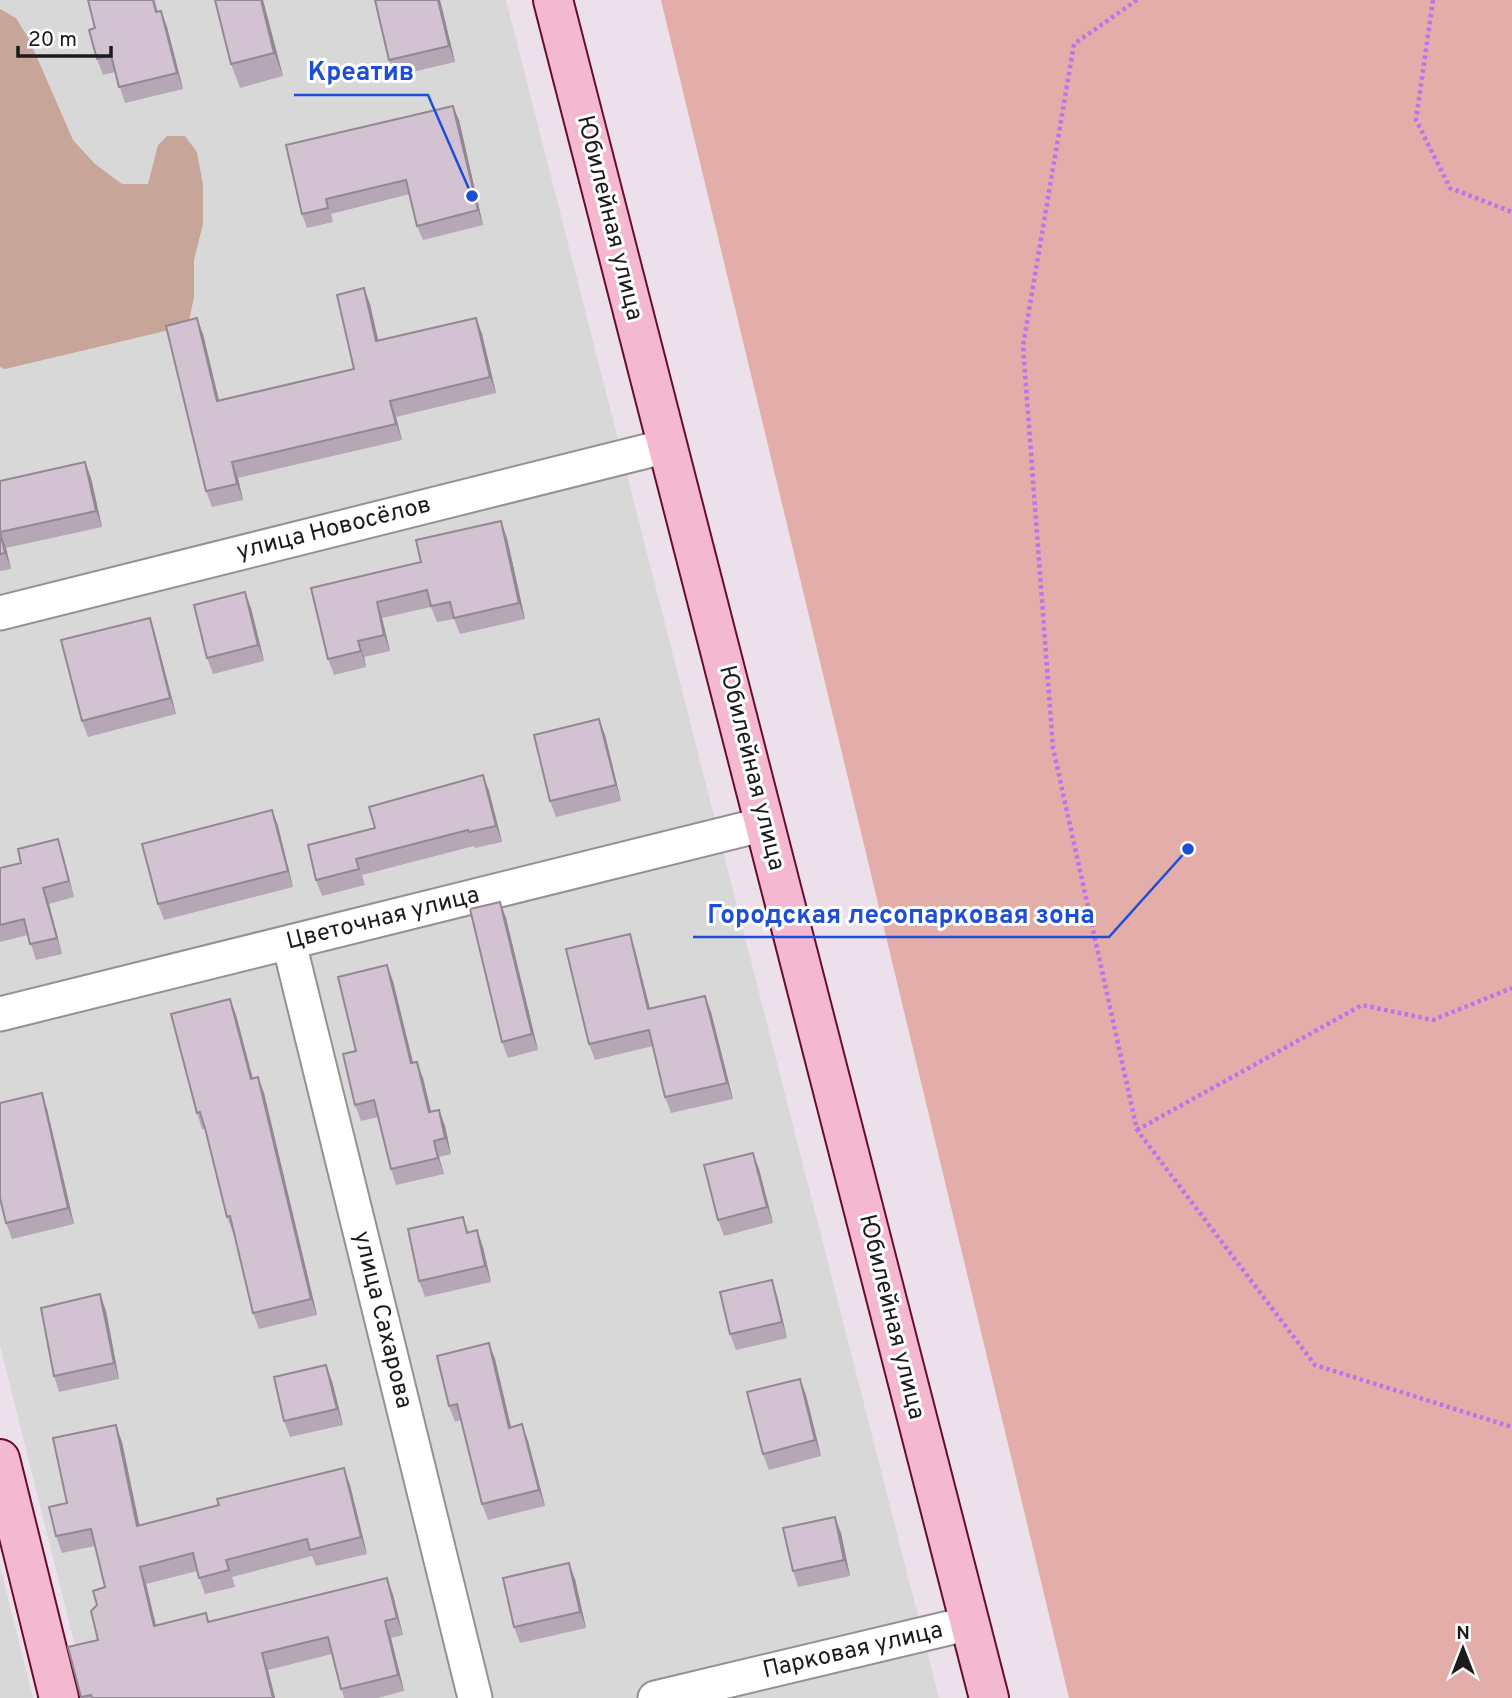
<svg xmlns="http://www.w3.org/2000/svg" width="1512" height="1698" font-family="Overpass,sans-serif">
<rect width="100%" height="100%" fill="#ece1ea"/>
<path fill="#d9d8d9" d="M 0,0 L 506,0 L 939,1698 L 88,1698 L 0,1345 Z
M 0,1566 L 33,1698 L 0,1698 Z"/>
<path fill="#e3adaa" d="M 661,0 L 1512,0 L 1512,1698 L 1069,1698 Z"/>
<path fill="#c8a599" d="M 0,9 L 16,18 L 29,39 L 73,140 L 95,164 L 122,184 L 148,184 L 158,145 L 167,136 L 185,136 L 197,152 L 203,185 L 203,224 L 194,260 L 194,297 L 189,321 L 178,328 L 5,369 L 0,367 Z"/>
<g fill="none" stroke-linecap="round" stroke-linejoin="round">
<g stroke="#929292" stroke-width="37">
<path id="street" d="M 0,613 L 667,446
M 289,943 L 475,1698
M 0,1014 L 765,824
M 655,1698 L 970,1623"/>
</g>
<g stroke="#680d2d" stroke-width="42">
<path id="secondary" d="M 553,0 L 989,1698
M 0,1459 L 59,1698"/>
</g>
<path stroke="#c170ee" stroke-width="4.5" stroke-dasharray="3.5 3.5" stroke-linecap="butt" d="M 1137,0 L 1074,44 L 1023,346 L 1053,748 L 1137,1130 L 1315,1365 L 1512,1427
M 1433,0 L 1416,120 L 1450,188 L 1512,212
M 1137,1130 L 1362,1005 L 1433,1020 L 1512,988"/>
<use href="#street" stroke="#fff" stroke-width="33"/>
<use href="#secondary" stroke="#f4b8d0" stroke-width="38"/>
</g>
<path fill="#b5a7b5" d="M 88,0 L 155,0 L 158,12 L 161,11 L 167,27 L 183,89 L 125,103 L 115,72 L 103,75 L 97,59 L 95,28 Z
M 263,0 L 283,76 L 240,88 L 231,64 Z
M 375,0 L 440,0 L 455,62 L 395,76 L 389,60 Z
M 459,120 L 483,225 L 423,240 L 417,226 L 410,194 L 331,214 L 333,222 L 307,228 L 302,214 Z
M 370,304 L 378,341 L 476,318 L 482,334 L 496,393 L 396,417 L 402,440 L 238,478 L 243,500 L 212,507 L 206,491 L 203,334 L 219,401 L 354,369 Z
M 85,462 L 91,478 L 102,527 L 6,548 L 11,569 L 0,571 L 0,481 Z
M 507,538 L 525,619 L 460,634 L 454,619 L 437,622 L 431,607 L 382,618 L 390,651 L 364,657 L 366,667 L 334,675 L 328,659 L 311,588 L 421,562 Z
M 251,608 L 264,661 L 213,674 L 207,658 Z
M 150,618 L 155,634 L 176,714 L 88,737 L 82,721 Z
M 605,735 L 621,801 L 556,817 L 550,801 Z
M 483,775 L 489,791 L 502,842 L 475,848 L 474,846 L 362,875 L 365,885 L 322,896 L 316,880 L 375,828 Z
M 272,810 L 278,826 L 293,887 L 164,920 L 158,904 Z
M 63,855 L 74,897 L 49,904 L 62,954 L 36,960 L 28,935 L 0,942 L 0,868 Z
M 500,902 L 506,918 L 538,1050 L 508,1058 L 502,1042 Z
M 635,950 L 650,1009 L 705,996 L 711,1012 L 733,1099 L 671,1113 L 665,1097 L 653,1046 L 595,1060 L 589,1044 Z
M 393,981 L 413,1063 L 423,1078 L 431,1112 L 439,1110 L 445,1126 L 451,1154 L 439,1157 L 444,1174 L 396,1185 L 391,1169 L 378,1117 L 361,1121 L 355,1105 L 356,1051 Z
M 230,999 L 236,1015 L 253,1079 L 264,1093 L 317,1315 L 259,1329 L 253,1313 L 234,1233 L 233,1233 L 227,1217 L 205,1129 L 202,1129 L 197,1113 Z
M 42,1093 L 47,1109 L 74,1224 L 12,1239 L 6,1223 Z
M 753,1153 L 759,1169 L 773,1223 L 724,1236 L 718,1220 Z
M 463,1217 L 469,1233 L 483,1247 L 491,1282 L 425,1297 L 419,1281 Z
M 100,1294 L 106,1311 L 119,1379 L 59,1392 L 54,1376 Z
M 777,1296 L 787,1338 L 736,1350 L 730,1334 Z
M 495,1359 L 511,1427 L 522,1424 L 528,1441 L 545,1506 L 488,1520 L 482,1504 L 461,1420 L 455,1422 L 449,1406 Z
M 800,1379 L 806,1395 L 821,1456 L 769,1470 L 763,1454 Z
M 332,1381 L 343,1425 L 290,1437 L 284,1421 Z
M 122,1442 L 139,1525 L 350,1485 L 367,1554 L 316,1566 L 312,1556 L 232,1577 L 235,1587 L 205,1594 L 197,1571 L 146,1584 L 156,1625 L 206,1613 L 209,1622 L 387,1578 L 393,1595 L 403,1635 L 391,1638 L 404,1691 L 378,1698 L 344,1698 L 332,1654 L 268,1670 L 275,1698 L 81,1698 L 68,1647 L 98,1640 L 97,1605 L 105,1587 L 95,1546 L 62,1553 L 56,1536 L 67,1503 Z
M 835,1517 L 841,1533 L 850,1576 L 798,1587 L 793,1571 Z
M 575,1579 L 586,1628 L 520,1643 L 514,1627 Z"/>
<path fill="#938893" d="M 261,0 L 263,0 L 283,76 L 274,53 Z
M 438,0 L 440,0 L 455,62 L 449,46 Z
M 161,11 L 167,27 L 183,89 L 177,73 Z
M 453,106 L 459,120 L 483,225 L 478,210 Z
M 364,288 L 370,304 L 382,357 L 376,341 Z
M 197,318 L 203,334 L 223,417 L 217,401 Z
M 476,318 L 482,334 L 496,393 L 490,377 Z
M 390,401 L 396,417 L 402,440 L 396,424 Z
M 85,462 L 91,478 L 102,527 L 96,511 Z
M 232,462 L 238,478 L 243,500 L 237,484 Z
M 501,521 L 507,538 L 525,619 L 519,603 Z
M 0,532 L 6,548 L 11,569 L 5,553 Z
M 245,592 L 251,608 L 264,661 L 258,645 Z
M 377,602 L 382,618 L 390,651 L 384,635 Z
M 150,618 L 155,634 L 176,714 L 170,698 Z
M 358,641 L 364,657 L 366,667 L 361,651 Z
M 599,719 L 605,735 L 621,801 L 616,785 Z
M 483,775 L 489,791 L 502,842 L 496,826 Z
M 272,810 L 278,826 L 293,887 L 288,871 Z
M 58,839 L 63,855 L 74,897 L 69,881 Z
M 43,888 L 49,904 L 62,954 L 57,938 Z
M 500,902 L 506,918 L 538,1050 L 532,1034 Z
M 630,934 L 635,950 L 654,1025 L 648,1009 Z
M 387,965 L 393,981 L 417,1079 L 411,1063 Z
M 705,996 L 711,1012 L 733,1099 L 727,1083 Z
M 230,999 L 236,1015 L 257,1095 L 251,1079 Z
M 417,1062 L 423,1078 L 435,1128 L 429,1112 Z
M 258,1077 L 264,1093 L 317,1315 L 311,1299 Z
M 42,1093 L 47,1109 L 74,1224 L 68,1208 Z
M 439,1110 L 445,1126 L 451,1154 L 445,1138 Z
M 434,1141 L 439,1157 L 444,1174 L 438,1158 Z
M 753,1153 L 759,1169 L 773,1223 L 767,1207 Z
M 477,1230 L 483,1247 L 491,1282 L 485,1266 Z
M 772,1280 L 777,1296 L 787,1338 L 782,1322 Z
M 100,1294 L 106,1311 L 119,1379 L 114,1363 Z
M 489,1343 L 495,1359 L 515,1444 L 509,1428 Z
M 326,1365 L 332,1381 L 343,1425 L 337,1409 Z
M 800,1379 L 806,1395 L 821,1456 L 815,1440 Z
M 522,1424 L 528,1441 L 545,1506 L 539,1490 Z
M 116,1425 L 122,1442 L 143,1542 L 137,1526 Z
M 344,1468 L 350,1485 L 367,1554 L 361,1537 Z
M 835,1517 L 841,1533 L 850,1576 L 844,1560 Z
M 569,1563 L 575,1579 L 586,1628 L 580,1612 Z
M 140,1567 L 146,1584 L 160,1643 L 154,1626 Z
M 387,1578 L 393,1595 L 403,1635 L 397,1618 Z
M 385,1621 L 391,1638 L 404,1691 L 398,1675 Z
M 262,1653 L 268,1670 L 275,1698 L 273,1698 Z"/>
<path fill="#d2c2d2" stroke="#938893" stroke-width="2" d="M 88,0 L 153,0 L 156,12 L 161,11 L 177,73 L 119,87 L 111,55 L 97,59 L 89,30 L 95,28 Z
M 215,0 L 261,0 L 274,53 L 231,64 Z
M 375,0 L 438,0 L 449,46 L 389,60 Z
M 453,106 L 478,210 L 417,226 L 406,180 L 326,199 L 328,208 L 302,214 L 286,145 Z
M 364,288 L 376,341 L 476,318 L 490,377 L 390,401 L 396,424 L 232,462 L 237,484 L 206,491 L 166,326 L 197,318 L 217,401 L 354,369 L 337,295 Z
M 85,462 L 96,511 L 0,532 L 5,553 L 0,554 L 0,481 Z
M 501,521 L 519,603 L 454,618 L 450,602 L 431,606 L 427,590 L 377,602 L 384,635 L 358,641 L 361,651 L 328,659 L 311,588 L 421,562 L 416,540 Z
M 245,592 L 258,645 L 207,658 L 194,605 Z
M 150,618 L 170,698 L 82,721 L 61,640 Z
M 599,719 L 616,785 L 550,801 L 534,735 Z
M 483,775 L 496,826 L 469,832 L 468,830 L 356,859 L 359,869 L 316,880 L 308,845 L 375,828 L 369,807 Z
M 272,810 L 288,871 L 158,904 L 142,844 Z
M 58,839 L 69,881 L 43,888 L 57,938 L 30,944 L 24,919 L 0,925 L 0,868 L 21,863 L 18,849 Z
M 500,902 L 532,1034 L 502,1042 L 470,909 Z
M 630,934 L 648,1009 L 705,996 L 727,1083 L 665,1097 L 649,1030 L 589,1044 L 566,949 Z
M 387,965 L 411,1063 L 417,1062 L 429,1112 L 439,1110 L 445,1138 L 434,1141 L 438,1158 L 391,1169 L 374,1100 L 355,1105 L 343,1054 L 356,1051 L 338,977 Z
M 230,999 L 251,1079 L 258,1077 L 311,1299 L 253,1313 L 230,1216 L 227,1217 L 206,1132 L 200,1112 L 197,1113 L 171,1014 Z
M 42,1093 L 68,1208 L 6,1223 L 0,1198 L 0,1103 Z
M 753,1153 L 767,1207 L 718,1220 L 704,1165 Z
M 463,1217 L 467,1233 L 477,1230 L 485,1266 L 419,1281 L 408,1229 Z
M 772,1280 L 782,1322 L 730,1334 L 720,1292 Z
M 100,1294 L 114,1363 L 54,1376 L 41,1308 Z
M 489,1343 L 509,1428 L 522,1424 L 539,1490 L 482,1504 L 457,1404 L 449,1406 L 437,1356 Z
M 326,1365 L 337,1409 L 284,1421 L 274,1377 Z
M 800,1379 L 815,1440 L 763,1454 L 747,1392 Z
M 116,1425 L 137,1526 L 219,1505 L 217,1499 L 344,1468 L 361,1537 L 310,1550 L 307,1539 L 226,1560 L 229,1570 L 199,1578 L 193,1553 L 140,1567 L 154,1626 L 206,1613 L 208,1622 L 387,1578 L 397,1618 L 385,1621 L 398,1675 L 341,1689 L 328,1637 L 262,1653 L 273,1698 L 92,1698 L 91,1695 L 81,1697 L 68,1647 L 98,1640 L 91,1611 L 97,1605 L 93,1591 L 105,1587 L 91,1529 L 56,1536 L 49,1507 L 67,1503 L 53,1438 Z
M 835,1517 L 844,1560 L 793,1571 L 783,1528 Z
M 569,1563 L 580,1612 L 514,1627 L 503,1578 Z"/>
<g text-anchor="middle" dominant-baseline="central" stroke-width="6" stroke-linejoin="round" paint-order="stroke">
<g font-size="24" fill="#1b1b1b" stroke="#fff">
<text transform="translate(609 218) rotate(76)">Юбилейная улица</text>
<text transform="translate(334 529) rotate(-14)">улица Новосёлов</text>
<text transform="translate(751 768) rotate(76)">Юбилейная улица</text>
<text transform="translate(383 919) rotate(-14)">Цветочная улица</text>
<text transform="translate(891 1317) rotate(76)">Юбилейная улица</text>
<text transform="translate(382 1320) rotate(76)">улица Сахарова</text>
<text transform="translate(853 1651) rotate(-13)">Парковая улица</text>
</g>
</g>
<path fill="none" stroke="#1d4ed8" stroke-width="2.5" d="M472 196L428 95H294M1188 849L1109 937H693"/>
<g fill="#1d4ed8" stroke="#fff" stroke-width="2.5">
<circle cx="472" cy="196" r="7"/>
<circle cx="1188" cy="849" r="7"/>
</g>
<g font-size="26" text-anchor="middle" font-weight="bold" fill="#1d4ed8" stroke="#fff" stroke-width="6" stroke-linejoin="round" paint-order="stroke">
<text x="361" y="80">Креатив</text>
<text x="901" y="923">Городская лесопарковая зона</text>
</g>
<g transform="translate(1463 1649)" stroke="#ffffff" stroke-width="5" paint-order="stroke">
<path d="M0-5L12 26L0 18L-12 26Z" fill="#1b1b1b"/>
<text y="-10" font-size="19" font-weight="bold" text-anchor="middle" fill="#1b1b1b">N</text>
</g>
<path d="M18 46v10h93v-10" fill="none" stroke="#1b1b1b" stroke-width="3.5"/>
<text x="28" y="46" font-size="21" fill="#1b1b1b" stroke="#ffffff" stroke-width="5" paint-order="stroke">20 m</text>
</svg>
